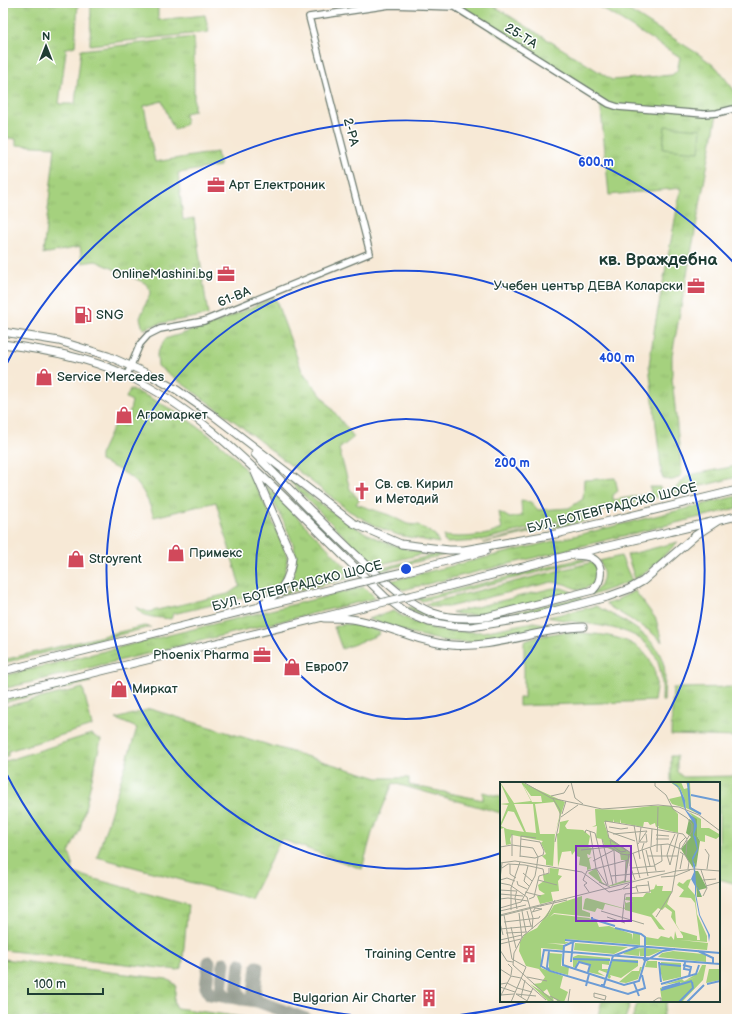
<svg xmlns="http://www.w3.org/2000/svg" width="740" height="1022" font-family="'Balsamiq Sans',sans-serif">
<defs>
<pattern id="grass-tufts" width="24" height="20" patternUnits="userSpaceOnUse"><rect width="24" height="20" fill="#a5d17e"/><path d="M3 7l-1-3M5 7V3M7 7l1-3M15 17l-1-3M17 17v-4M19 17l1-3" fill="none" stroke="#8eb46e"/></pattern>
</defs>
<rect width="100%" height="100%" fill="#fff"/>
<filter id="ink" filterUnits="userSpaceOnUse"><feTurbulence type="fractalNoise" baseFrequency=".025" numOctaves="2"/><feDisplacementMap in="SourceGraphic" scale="8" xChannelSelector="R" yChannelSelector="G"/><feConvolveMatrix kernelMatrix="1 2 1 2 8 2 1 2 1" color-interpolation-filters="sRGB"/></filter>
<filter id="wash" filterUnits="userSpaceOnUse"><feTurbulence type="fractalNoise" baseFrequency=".012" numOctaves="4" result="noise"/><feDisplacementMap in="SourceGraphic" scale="16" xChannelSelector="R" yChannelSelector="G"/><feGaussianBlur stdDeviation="0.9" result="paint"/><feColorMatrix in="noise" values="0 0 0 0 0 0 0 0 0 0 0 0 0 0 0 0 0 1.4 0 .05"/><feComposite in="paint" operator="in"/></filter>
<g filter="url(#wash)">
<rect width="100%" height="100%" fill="#f7e9d6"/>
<path fill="url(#grass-tufts)" stroke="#628759" d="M 3,3 L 78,3 L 75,46 L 64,49 L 66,51 L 59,104 L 75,104 L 81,50 L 194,37 L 194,111 L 185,113 L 186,124 L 174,130 L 162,101 L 144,106 L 155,162 L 217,152 L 220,166 L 178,173 L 183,220 L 194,218 L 208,315 L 162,323 L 143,329 L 140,318 L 151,291 L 145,283 L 96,261 L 82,263 L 80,247 L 43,254 L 55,147 L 16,145 L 16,139 L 3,137 Z
M 91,3 L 158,3 L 158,20 L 205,15 L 209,32 L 90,45 Z
M 389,3 L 489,3 L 612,80 L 672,75 L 677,71 L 680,57 L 593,3 L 617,3 L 700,55 L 717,68 L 737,94 L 737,108 L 717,114 L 672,355 L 672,378 L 682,474 C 676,481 669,482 662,477 L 649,365 L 655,325 L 681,188 L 609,195 L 600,99 L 455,7 Z
M 273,298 L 275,298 L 302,371 L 354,437 L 339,449 L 350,489 L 359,500 L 356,504 L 389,515 L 407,524 L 418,525 L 435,535 L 439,543 L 398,535 L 378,527 L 349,511 L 238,424 L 158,366 L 157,354 L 165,339 L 216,323 Z
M 130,389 C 163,401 227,442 246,471 C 264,497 275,528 287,556 C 287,571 284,582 272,591 L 173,614 L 171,619 C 159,617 143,619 136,607 L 148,612 L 228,594 L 240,586 L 216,502 L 154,517 C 142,482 134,476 100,461 L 100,455 L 114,425 L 127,425 L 132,401 L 126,398 Z
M 737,466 L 737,477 L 670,494 L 688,475 Z
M 283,475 C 331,511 365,543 426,553 L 374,566 Z
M 615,478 L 618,491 L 613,495 L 613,500 L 651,494 L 650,487 L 660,487 L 661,496 L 478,541 L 447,543 L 444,541 L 444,536 C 462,538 485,537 502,529 L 499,512 L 510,518 L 522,516 L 521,501 L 531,502 L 538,510 L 569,508 L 583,499 L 584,480 Z
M 265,484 L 351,572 L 288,587 C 292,578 296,569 296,560 C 297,543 273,502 265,484 Z
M 737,496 L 737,508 L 403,590 L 390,581 Z
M 595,514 L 598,518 L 483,543 Z
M 678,542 L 649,570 L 635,579 L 627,555 Z
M 437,554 L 444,555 L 380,571 L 378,569 Z
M 621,556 L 632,581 L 593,595 L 591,594 C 604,586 607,574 599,561 Z
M 581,559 L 588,560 L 422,601 L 417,599 Z
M 593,562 C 603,578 595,586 579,590 L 565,584 L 552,582 L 448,607 L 433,607 L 425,604 Z
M 352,574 L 355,577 L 279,595 L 282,592 Z
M 364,587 L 376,598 L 3,689 L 3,676 Z
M 553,588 L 562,588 L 572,592 C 539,601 485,621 452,613 Z
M 635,591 L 656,619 L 662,642 L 650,631 L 605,604 L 617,601 L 618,599 Z
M 580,597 L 582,599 C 524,614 466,637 407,608 L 410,607 L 436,617 L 496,617 Z
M 596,606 C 621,620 657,634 664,666 C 666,677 664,690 664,701 L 662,701 C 667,618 607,631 548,617 Z
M 394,611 L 411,621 L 442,631 L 483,632 L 533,622 L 552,625 C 522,632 490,643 459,642 C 428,641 398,628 368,619 Z
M 345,624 L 367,627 L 380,632 L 378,635 L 342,649 L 334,627 Z
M 144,626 L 151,627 L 3,663 L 3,660 Z
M 563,632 C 599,634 651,633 656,680 C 657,686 655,694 654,701 L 519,706 L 519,698 L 524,698 L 524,641 L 545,635 Z
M 85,680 L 91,682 L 3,703 L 3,700 Z
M 737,687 L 737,737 L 671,735 L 673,688 Z
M 83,688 L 92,726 L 8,751 L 8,756 L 3,757 L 3,707 Z
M 150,709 L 378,778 L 409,778 L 409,785 L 483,800 L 483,792 L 501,797 L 501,813 L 393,783 L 372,833 L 362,869 L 281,839 L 251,899 L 97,857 L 137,728 L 116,719 Z
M 91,734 L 101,740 L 80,830 L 69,852 L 72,860 L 73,873 L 188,905 L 182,968 L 178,970 L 3,950 L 3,762 Z
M 671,756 L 677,756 L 677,772 L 683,777 L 737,776 L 737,884 L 719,879 L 719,783 L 671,783 Z
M 3,959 L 167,979 L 176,985 L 174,1002 L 177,1008 L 256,1019 L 3,1019 Z
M 602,1001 L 631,1001 L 625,1019 L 597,1019 Z
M 638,1001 L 667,1001 L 662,1019 L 632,1019 Z"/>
<path fill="#a5d17e" stroke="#628759" d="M 665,126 L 701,129 L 699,152 L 663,149 Z"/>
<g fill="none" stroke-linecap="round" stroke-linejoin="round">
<path stroke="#8b9385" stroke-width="13" d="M 209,962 L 206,987 L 210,994 L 257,1001 L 306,1019
M 224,963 L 221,991 L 227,997
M 240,964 L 237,991 L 241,999
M 257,967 L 254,992 L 257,1001"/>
</g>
</g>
<g filter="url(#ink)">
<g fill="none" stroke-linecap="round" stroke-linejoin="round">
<g stroke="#6b796d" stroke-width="8">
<path id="tertiary" d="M 127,375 L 140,344 L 148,335 L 160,329 L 204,321 L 370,253 L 309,17 L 390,5 L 455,7 L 609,104 L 618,107 L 704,114 L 717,113 L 737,108"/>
</g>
<g stroke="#6b796d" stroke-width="9">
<path id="primary" d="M 3,332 L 59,341 L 108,356 L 146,373 L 177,390 L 214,416 L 353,523 L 401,544 L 449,550 L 464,550 L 561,533
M 3,344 C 45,350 87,357 126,375 C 189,405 239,453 288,501 C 320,533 353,565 385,597 L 405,612 L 429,622 L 453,626 L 471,627 L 527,618 L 607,597 L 629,589 L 643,581 L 696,535 L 719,520
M 255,454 C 292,491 328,530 367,565 C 387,583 407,603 433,613 C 450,619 468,619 486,617 L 593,590 C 603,580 604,562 589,557 C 583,555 576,555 570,555
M 254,470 L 292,557 C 290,583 280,593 259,606
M 556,534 L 737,490
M 403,572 L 486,551
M 426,592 L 570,555 L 737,516
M 324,618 C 333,618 342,618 351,619 C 385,623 416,642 451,645 C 495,649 539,628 583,627
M 3,671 L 344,586
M 3,695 L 368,606"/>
</g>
<use href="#tertiary" stroke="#fff" stroke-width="5.5"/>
<use href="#primary" stroke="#fff" stroke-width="7"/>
<g stroke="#6b796d" stroke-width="9" stroke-linecap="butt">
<path id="primary-bridge" d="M 344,586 L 403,572
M 368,606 L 426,592"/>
</g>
<use href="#primary-bridge" stroke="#fff" stroke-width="7"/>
</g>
</g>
<g fill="none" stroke="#1d4ed8" stroke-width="2">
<circle cx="406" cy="569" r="150"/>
<path d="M501 853A299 299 0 1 1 616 782"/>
<path d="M526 1002A449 449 0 0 1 4 769M4 369A449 449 0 0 1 734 263"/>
</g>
<defs>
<g id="office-bare" transform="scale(1.38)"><path d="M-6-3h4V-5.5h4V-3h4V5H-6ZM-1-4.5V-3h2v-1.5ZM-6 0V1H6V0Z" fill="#d1495b" stroke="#fff" stroke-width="2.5" paint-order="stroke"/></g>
<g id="fuel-bare" transform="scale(1.38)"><path d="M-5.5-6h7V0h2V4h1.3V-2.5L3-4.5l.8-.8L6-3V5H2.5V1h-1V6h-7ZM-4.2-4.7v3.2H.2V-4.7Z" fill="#d1495b" stroke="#fff" stroke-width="2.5" paint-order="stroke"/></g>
<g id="shop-bare" transform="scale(1.38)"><path d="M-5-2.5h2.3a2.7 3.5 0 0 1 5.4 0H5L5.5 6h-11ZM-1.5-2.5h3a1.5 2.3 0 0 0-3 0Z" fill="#d1495b" stroke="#fff" stroke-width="2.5" paint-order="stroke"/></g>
<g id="church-bare" transform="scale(1.38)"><path d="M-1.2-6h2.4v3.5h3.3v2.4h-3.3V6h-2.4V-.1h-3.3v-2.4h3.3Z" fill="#d1495b" stroke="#fff" stroke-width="2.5" paint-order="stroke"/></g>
<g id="building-bare" transform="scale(1.38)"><path d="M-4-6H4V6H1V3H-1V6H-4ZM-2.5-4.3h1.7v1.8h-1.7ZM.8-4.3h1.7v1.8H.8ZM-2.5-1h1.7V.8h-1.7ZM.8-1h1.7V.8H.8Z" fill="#d1495b" stroke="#fff" stroke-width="2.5" paint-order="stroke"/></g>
</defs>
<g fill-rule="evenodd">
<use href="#office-bare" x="216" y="185"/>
<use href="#office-bare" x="226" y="274"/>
<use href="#office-bare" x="696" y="286"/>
<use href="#fuel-bare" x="83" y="315"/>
<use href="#shop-bare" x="44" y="377"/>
<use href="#shop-bare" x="124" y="415"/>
<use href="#church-bare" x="362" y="491"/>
<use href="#shop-bare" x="176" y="553"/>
<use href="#shop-bare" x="76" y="559"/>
<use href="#office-bare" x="262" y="655"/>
<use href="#shop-bare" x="292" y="667"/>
<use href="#shop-bare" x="119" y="689"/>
<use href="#building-bare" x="469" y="954"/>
<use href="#building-bare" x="429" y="998"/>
</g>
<g text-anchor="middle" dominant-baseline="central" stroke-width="3" stroke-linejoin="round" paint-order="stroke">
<g font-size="13" fill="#1f3d34" stroke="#fff">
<text transform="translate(521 36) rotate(32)">25-ТА</text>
<text transform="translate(351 132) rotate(75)">2-РА</text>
<text transform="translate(234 297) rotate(-22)">61-ВА</text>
<text transform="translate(612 508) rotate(-14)">БУЛ. БОТЕВГРАДСКО ШОСЕ</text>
<text transform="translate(297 586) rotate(-14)">БУЛ. БОТЕВГРАДСКО ШОСЕ</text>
</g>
<g font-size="13" fill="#1f3d34" stroke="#fff" text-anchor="start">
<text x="229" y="185">Арт Електроник</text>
<text x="213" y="274" text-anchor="end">ОnlineMashini.bg</text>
<text x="683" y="286" text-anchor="end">Учебен център ДЕВА Коларски</text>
<text x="96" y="315">SNG</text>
<text x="57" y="377">Service Mercedes</text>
<text x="137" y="415">Агромаркет</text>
<text x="375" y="484">Св. св. Кирил<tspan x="375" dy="15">и Методий</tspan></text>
<text x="189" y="553">Примекс</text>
<text x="89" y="559">Stroyrent</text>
<text x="249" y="655" text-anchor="end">Phoenix Pharma</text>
<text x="305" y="667">Евро07</text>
<text x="132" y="689">Миркат</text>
<text x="456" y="954" text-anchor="end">Training Centre</text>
<text x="416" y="998" text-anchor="end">Bulgarian Air Charter</text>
</g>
<g font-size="17" font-weight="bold" fill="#1f3d34" stroke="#fff">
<text x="658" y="260">кв. Враждебна</text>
</g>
</g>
<g transform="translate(500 782)">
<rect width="220" height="220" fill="#f7e9d6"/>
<path d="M 0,0 L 14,21 L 31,19 L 21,0 L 65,20 L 55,51 L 53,84 L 46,83 L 46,78 L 42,74 L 46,72 L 41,61 L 43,59 L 12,53 L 10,57 L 11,62 L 6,63 L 4,46 L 0,47 L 0,43 L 8,23 L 0,22 L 9,21 ZM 23,3 L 31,14 L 41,14 L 42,20 L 32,20 ZM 54,20 L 60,32 L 55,52 L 40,52 L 35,22 ZM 14,22 L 33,22 L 36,51 L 26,50 ZM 8,29 L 14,30 L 24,50 L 7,47 L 1,44 ZM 170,0 L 181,0 L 184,7 L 188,6 L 186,0 L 190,0 L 191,25 L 201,33 L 186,26 L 185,19 L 183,13 L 180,6 L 177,4 L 179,6 L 181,11 L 184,19 L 185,26 L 172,22 L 169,17 L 182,14 L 177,5 ZM 151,24 L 171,24 L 178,32 L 178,51 L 158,46 L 159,44 L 156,45 L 155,41 L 150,43 L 148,40 L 144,40 L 143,45 L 121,41 L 121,37 L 120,41 L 114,40 L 113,37 L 113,40 L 104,40 L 109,56 L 131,71 L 126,90 L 126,99 L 135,98 L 112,104 L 109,104 L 102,102 L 88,91 L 96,86 L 102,100 L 108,104 L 125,98 L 126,78 L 121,78 L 120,71 L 105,65 L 102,57 L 96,56 L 97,44 L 92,45 L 96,43 L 95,27 L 121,28 ZM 189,30 L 201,37 L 201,46 L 209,46 L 219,52 L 219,49 L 220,54 L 216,57 L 205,53 L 205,60 L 200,59 L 197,54 L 197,40 ZM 69,38 L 65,44 L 67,47 L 83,48 L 90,54 L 88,65 L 92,66 L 90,73 L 87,72 L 88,76 L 92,75 L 89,77 L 91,87 L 87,88 L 87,85 L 79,83 L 80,75 L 76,74 L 75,69 L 72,73 L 71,69 L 62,70 L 58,85 L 57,52 L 59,51 L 60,40 ZM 50,86 L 59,87 L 58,93 L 62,94 L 58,99 L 59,109 L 51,110 L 53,119 L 40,122 L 37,114 L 45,112 L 39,108 L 38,103 L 44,99 L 43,93 L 50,91 ZM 191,97 L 188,105 L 195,113 L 197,132 L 207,154 L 207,160 L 180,158 L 208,161 L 207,168 L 146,163 L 146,155 L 158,157 L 161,154 L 169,156 L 171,154 L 174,158 L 175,149 L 177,156 L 183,156 L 183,154 L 171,135 L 172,130 L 165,125 L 162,128 L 158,126 L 152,132 L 165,148 L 159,147 L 151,135 L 125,128 L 125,119 L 126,121 L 133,119 L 125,118 L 126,115 L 143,115 L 146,111 L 151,111 L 150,108 L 154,107 L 156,102 L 157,104 L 163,104 L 162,109 L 172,109 L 167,122 L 175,129 L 176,142 L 180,149 L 197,154 L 197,158 L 200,158 L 195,121 L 191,116 L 179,115 L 184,108 L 177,103 L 179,100 L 183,102 L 187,98 ZM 82,114 L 82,128 L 90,131 L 90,135 L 54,131 L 50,135 L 54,132 L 89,136 L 97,140 L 99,145 L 109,144 L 132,152 L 133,158 L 133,151 L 140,152 L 140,163 L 66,157 L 65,160 L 69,160 L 65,162 L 47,161 L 64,163 L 63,168 L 41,166 L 41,186 L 63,194 L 60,206 L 68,210 L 64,220 L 56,220 L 57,218 L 53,216 L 54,220 L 49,220 L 30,202 L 51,215 L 47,207 L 43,210 L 33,202 L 41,201 L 45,195 L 39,187 L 26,184 L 19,169 L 20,160 L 25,152 L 37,146 L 53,123 L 46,137 L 54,123 ZM 87,116 L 123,126 L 123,122 L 125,127 L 105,122 L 103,128 L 97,126 L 95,130 L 83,127 L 85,117 ZM 75,161 L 128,165 L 114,172 L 74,168 ZM 145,166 L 144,174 L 140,174 L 140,168 L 139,174 L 123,172 L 130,167 ZM 146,166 L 163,168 L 149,174 L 145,174 ZM 173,169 L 203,172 L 206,173 L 206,180 L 158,175 L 162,171 ZM 49,171 L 62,172 L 61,184 L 69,185 L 68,193 L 49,188 ZM 73,173 L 73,175 L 78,173 L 110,176 L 109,183 L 102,182 L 102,187 L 108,187 L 107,191 L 99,188 L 98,190 L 105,194 L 88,190 L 90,183 L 78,179 L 76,186 L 73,185 ZM 113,177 L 138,178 L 138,184 L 121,196 L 110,193 L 111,195 L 109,197 L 107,194 ZM 147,179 L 157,179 L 157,186 L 145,185 ZM 161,180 L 181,181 L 181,195 L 163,199 L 160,188 ZM 202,183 L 206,183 L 203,198 L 182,220 L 162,220 L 160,206 L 182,200 L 163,203 L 182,197 L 184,199 L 196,195 L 186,198 L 198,191 ZM 140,185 L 142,185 L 138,197 L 126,201 L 119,200 L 132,189 L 139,189 ZM 209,187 L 220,187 L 220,198 L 206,201 Z" fill="#a5d17e" fill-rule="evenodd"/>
<path d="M 190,33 L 197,37 L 197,54 L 200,59 L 196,86 L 194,81 L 193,86 L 181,67 L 191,55 L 186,51 L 189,37 L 193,39 ZM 195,89 L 198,89 L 207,106 L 199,108 L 202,115 L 197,115 L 196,102 L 192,98 Z" fill="#84b36d"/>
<path d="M 171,0 L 177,3 L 180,6 L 185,18 L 186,28 L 195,37 L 197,44 L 194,53 L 196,55 L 198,68 L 193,78 L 195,83 L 196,103 L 198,106 L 202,115 L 206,116 L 202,115 L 196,104 L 196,112 L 200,133 L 210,153 L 209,160 L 208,152 L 199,133 L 195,112 L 195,104 L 191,97 L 194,90 L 192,76 L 197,67 L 193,53 L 194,42 L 185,28 L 179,6 Z" fill="#6c9cd5"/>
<path fill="none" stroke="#6c9cd5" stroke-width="2" d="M 188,0 L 190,26 L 201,32M 191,13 L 220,19M 92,135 L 92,137 L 115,144M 65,158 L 220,171M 49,169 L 47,185 L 50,189 L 128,212 L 145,206 L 142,193M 198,169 L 213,176 L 213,181M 143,176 L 145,179 L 163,169 L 175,167M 73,177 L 110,178M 63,178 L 63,183 L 72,186 L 124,203 L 139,199 L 145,179 L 145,155 L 141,152 L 115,146M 63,178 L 64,164 L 75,159M 112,178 L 138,180M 71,180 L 73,160M 159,180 L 161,200M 185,180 L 184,187 L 190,188M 160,182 L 181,184M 183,183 L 191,185 L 189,194M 75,187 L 79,180 L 90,183 L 88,190M 50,189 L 41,184 L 44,168 L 220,182M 134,201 L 139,214M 161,202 L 196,192 L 199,183M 207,202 L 220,199M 101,203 L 104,203 L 113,174 L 140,164M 86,204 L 89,192M 162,206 L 180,201M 161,208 L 192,199M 179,220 L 193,206 L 192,200M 187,220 L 204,203"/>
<path fill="none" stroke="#a1a495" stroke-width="1" d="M 23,0 L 51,16 L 102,27 L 158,23 L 179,25 L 199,33 L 220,49M 71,0 L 75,16 L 83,22M 155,0 L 155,4 L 166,13 L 173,27 L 187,36 L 192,42 L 192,49 L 181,67M 51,14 L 64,11 L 69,3M 53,17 L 60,28 L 60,36M 62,32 L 66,19M 61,35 L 78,23M 134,43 L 140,77M 109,45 L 121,47 L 128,46M 90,49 L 96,86M 107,49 L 135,59M 85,51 L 86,48 L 95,51 L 108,103M 12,52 L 12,74M 113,52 L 147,49M 156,53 L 169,54M 102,57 L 113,103M 156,57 L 169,57M 110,58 L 126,68 L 126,69 L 121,70 L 111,63 ZM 55,60 L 60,36M 139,60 L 141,45M 140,60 L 147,60 L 146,52M 144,61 L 142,67 L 148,94M 138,62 L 147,49M 170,63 L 175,52M 151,64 L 152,47M 0,65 L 12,63 L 33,66 L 38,75 L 37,82M 150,65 L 156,89M 205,67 L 209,73 L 207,87M 81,68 L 110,65 L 121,72 L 128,73 L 156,63 L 168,62 L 181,67M 146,68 L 150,84M 114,69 L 116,101M 157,70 L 158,25M 180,70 L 185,73 L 189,80 L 188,87M 133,71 L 140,96M 186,73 L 187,58M 20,74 L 35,76 L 43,73 L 44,69 L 40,60 L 21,57M 148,74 L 178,74M 20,75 L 21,54 L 36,56M 93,79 L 114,68M 0,81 L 15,79 L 82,90 L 109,110 L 122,107 L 129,102M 10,82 L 10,92 L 16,96M 155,83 L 162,79 L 161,63M 170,83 L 178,52M 170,83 L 167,73 L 170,63M 28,84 L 24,99 L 29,104M 130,84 L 131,71 L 109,56 L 105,39 L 183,52 L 187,57M 2,86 L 8,82 L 25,83 L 43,87 L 44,92M 96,86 L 107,103M 131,86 L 135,98M 132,86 L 155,84M 180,87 L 183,72M 201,88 L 207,106 L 203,114M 23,91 L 32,99M 39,94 L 49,91 L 49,86M 111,94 L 165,89M 161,95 L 175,94 L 190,88M 0,97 L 2,81M 0,98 L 7,96 L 15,99M 38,98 L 57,103M 203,98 L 216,97M 17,99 L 18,103 L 27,107M 99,100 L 110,105M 125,100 L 129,72M 125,100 L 126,78M 0,101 L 10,103 L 27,115 L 33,136 L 32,147M 206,104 L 220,100M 123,107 L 137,105M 0,108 L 16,109M 17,108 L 15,116 L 17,127M 25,110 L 41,114M 89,110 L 84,103 L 87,101 L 83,98 L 87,89 L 128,78M 138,110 L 136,104 L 149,103M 0,112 L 23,114M 125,112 L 150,110 L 148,99M 0,117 L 8,116 L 28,119M 29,117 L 34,115 L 39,94M 40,124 L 67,118M 0,126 L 21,120 L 35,94 L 37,83M 11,128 L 11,106 L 20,80M 0,129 L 26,123M 22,129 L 26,150M 27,129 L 31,144M 101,129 L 144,142M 32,130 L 42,127 L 35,126 L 33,130M 19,131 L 22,156M 0,133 L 176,89 L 195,87 L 220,89M 4,133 L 12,177 L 26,185 L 11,220M 0,134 L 44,123M 107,135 L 125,141M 156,135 L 172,110 L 180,61 L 186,55M 4,140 L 39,136 L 40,134M 122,140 L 125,112M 0,141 L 3,153M 11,145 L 16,166M 0,147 L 33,144M 6,151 L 27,150M 0,158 L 22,153M 0,162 L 21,157M 0,168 L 7,179 L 13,180M 8,182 L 12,186 L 11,193M 0,187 L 11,194 L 21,196 L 46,218M 27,195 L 47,199M 1,202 L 7,201 L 17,206M 0,205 L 15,210M 17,206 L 32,210M 94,211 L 106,214 L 105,218 L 94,215 ZM 16,212 L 36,214M 16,212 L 29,220M 1,213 L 14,212M 50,214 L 62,220M 0,215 L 11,194M 21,215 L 25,198M 27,219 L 33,206M 54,220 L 13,183 L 14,171 L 23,154 L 47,134 L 55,118M 68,220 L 70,207M 152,220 L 158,216 L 161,216 L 161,220"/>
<path fill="#7b2cbf" fill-opacity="0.15" stroke="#7b2cbf" stroke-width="2" d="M 76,64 L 131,64 L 131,139 L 76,139 Z"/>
<rect width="220" height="220" fill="none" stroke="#1f3d34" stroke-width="2"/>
</g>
<circle cx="406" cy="569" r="6" fill="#1d4ed8" stroke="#fff" stroke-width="2"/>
<g font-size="12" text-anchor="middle" font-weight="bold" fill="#1d4ed8" stroke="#fff" stroke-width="3" stroke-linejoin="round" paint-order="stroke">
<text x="596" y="166">600 m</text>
<text x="617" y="362">400 m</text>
<text x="512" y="467">200 m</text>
</g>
<rect width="740" height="1022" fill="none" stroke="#fff" stroke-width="16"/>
<g transform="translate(46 46)" stroke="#ffffff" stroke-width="3" paint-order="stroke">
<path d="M0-3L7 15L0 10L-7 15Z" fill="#1f3d34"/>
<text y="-6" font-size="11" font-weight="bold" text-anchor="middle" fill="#1f3d34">N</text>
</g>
<path d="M28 988v6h75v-6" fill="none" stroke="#1f3d34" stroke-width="2"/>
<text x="34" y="988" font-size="12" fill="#1f3d34" stroke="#ffffff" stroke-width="3" paint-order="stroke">100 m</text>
</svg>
